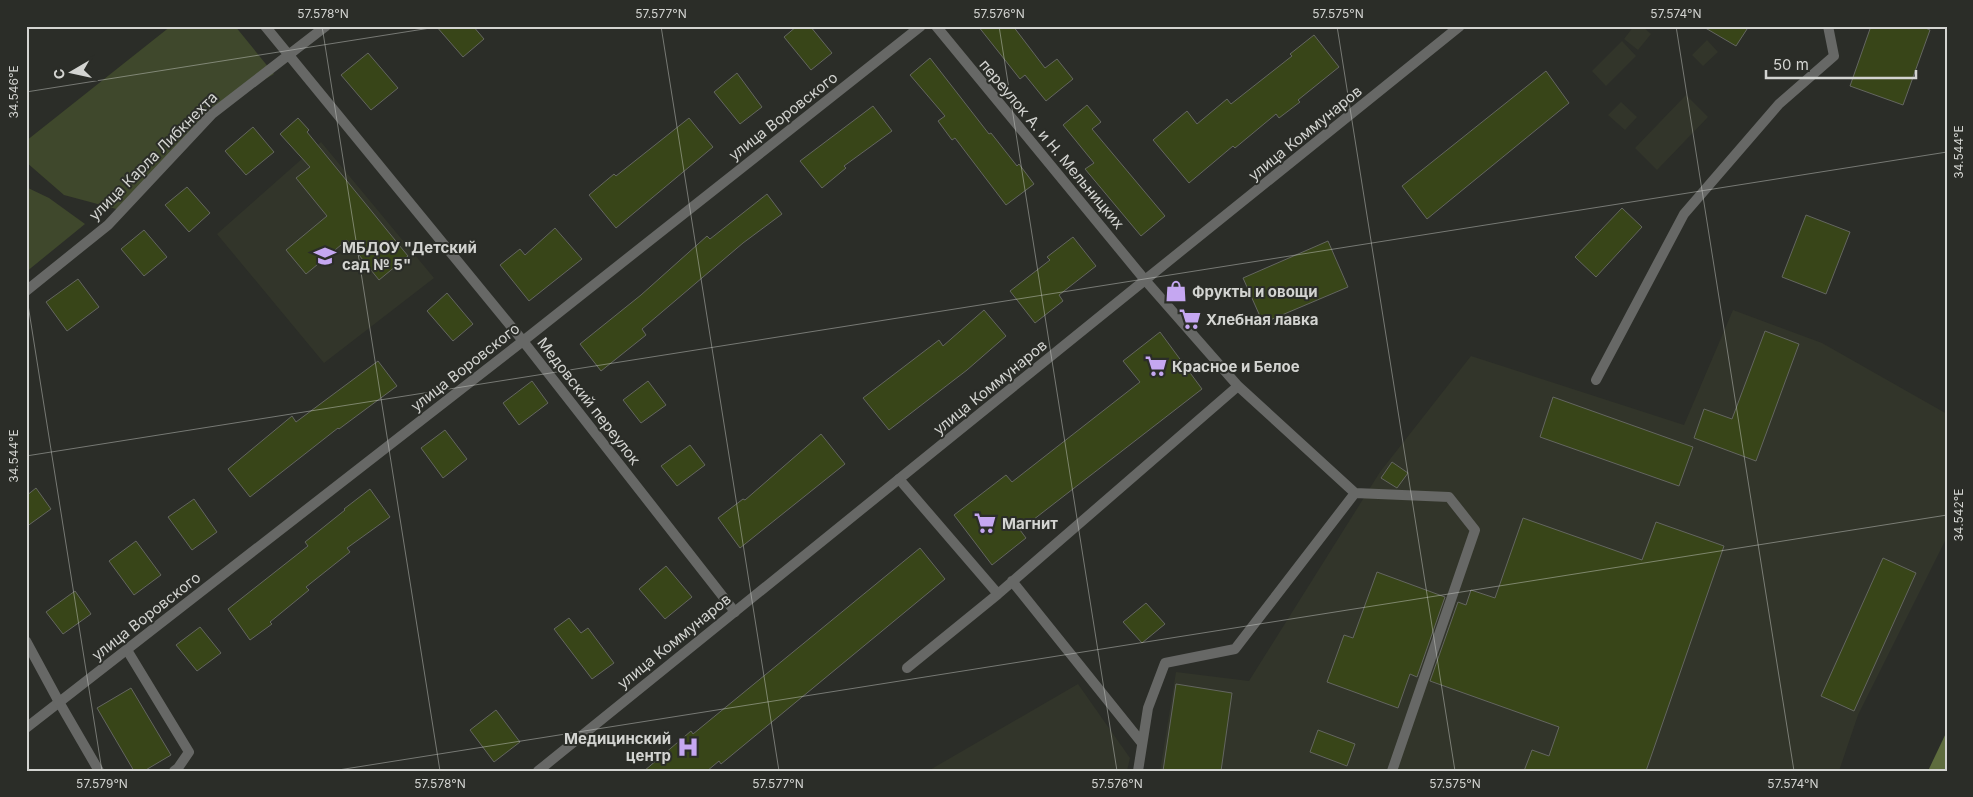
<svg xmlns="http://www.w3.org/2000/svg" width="1973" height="797" font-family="Inter,sans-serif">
<rect width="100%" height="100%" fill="#2b2d28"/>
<path fill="#32352a" d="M 1634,26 L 1642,26 L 1651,34 L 1638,50 L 1624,39 Z
M 1707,40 L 1718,52 L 1703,66 L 1692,55 Z
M 1622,41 L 1636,56 L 1606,86 L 1592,71 Z
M 1686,95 L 1708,117 L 1657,170 L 1635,148 Z
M 1621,102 L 1637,117 L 1625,130 L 1608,115 Z
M 321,142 L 434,278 L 324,363 L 217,234 Z
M 1733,310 L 1822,343 L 1947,414 L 1947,537 L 1858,715 L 1839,771 L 1160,771 L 1176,672 L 1249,681 L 1380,472 L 1471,356 L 1684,425 Z
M 1078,684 L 1130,758 L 1127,771 L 928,771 Z"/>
<path fill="#3f482c" d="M 171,26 L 235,26 L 274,74 L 209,111 L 120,210 L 64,195 L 26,162 L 26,141 Z
M 26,187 L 49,198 L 85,224 L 26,272 Z"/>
<path fill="#5e6c3e" d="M 1947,731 L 1947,771 L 1928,771 Z"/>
<path fill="#384518" stroke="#646660" d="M 436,26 L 473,26 L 484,39 L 463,57 Z
M 797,26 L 810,26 L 832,53 L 811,70 L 784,37 Z
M 978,26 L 1013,26 L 1045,68 L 1057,59 L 1073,79 L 1046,101 L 1025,75 L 1020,79 Z
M 1702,26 L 1749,26 L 1736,46 Z
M 1871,26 L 1921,26 L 1930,30 L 1903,105 L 1850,86 Z
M 1314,35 L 1339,67 L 1298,100 L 1300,102 L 1279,118 L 1276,114 L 1235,148 L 1233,146 L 1189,183 L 1153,140 L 1187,111 L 1197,124 L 1227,99 L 1231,104 L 1292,56 L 1290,54 Z
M 368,53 L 398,88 L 371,110 L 341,75 Z
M 930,58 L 989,134 L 991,133 L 1017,166 L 1019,164 L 1034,184 L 1006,205 L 955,138 L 952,140 L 938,121 L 945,116 L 910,75 Z
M 1546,71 L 1569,103 L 1427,219 L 1402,186 Z
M 737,73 L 762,107 L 740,124 L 714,92 Z
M 1087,105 L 1101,122 L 1092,129 L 1165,216 L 1141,236 L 1085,169 L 1094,163 L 1063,125 Z
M 873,106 L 892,131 L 844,166 L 846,168 L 822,188 L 800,161 Z
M 298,118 L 309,130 L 307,132 L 408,256 L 379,280 L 347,240 L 306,274 L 286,250 L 327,216 L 296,178 L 310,167 L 280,134 Z
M 689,118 L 713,147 L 616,228 L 589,195 L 614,174 L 616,176 Z
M 253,127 L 274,152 L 246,175 L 225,151 Z
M 187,187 L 210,213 L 189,232 L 165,205 Z
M 767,194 L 782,214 L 743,243 L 642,329 L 646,335 L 601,371 L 580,344 L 641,295 L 707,236 L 710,239 Z
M 1622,208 L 1642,227 L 1596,277 L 1575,257 Z
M 1806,215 L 1850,232 L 1826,294 L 1782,277 Z
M 555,228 L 582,259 L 529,301 L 500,265 L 520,249 L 525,255 Z
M 144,230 L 167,257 L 144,276 L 121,249 Z
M 1073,237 L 1096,266 L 1059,295 L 1063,301 L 1035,323 L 1010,291 L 1050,260 L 1047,257 Z
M 1328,241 L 1348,287 L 1263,323 L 1243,278 Z
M 78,279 L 99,307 L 67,331 L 46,302 Z
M 447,293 L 473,324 L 453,341 L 427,311 Z
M 984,310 L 1006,336 L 967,370 L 889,430 L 863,398 L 939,340 L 943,346 Z
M 1765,331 L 1799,344 L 1756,461 L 1694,438 L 1704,409 L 1732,419 Z
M 1160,332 L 1202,389 L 1020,530 L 1026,538 L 992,565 L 954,515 L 1006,475 L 1012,482 L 1140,382 L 1123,361 Z
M 378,361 L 397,386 L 339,429 L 338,428 L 250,497 L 228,469 L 292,416 L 296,422 Z
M 532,381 L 548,403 L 519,425 L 503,403 Z
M 648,381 L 666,405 L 641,423 L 623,400 Z
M 1553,397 L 1693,447 L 1679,486 L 1540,437 Z
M 445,430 L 467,459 L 443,478 L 421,448 Z
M 821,434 L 845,464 L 740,548 L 718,518 L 743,499 L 745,500 Z
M 690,445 L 705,465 L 677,486 L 661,466 Z
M 1392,462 L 1408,473 L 1397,488 L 1381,478 Z
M 36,488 L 51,509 L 26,527 L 26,496 Z
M 370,489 L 390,517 L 347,548 L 350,552 L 306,587 L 309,590 L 270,622 L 272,624 L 250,640 L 228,609 L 308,546 L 305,542 L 345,510 L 344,509 Z
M 194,499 L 217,532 L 192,550 L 168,517 Z
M 1523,518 L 1642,560 L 1656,522 L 1724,546 L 1646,771 L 1524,771 L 1532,750 L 1549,756 L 1559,727 L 1430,681 L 1458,602 L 1466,605 L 1471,590 L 1495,598 Z
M 136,541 L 161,575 L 134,595 L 109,561 Z
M 920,548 L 945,579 L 721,764 L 719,761 L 707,771 L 644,771 L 691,731 L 693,734 Z
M 1883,558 L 1916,573 L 1854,711 L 1821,696 Z
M 666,566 L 692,597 L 665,619 L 639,589 Z
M 1377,572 L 1445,597 L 1417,677 L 1410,674 L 1398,708 L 1327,682 L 1344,635 L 1353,638 Z
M 75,591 L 91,614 L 63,634 L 46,612 Z
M 1146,603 L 1165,624 L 1142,643 L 1123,622 Z
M 569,618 L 581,633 L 588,628 L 614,663 L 592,679 L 554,629 Z
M 200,627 L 221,653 L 197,671 L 176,645 Z
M 1176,684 L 1232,693 L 1221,771 L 1163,771 Z
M 131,688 L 171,755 L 144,771 L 134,771 L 97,708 Z
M 496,710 L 520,742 L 494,762 L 470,730 Z
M 1318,730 L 1355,744 L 1347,766 L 1310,752 Z"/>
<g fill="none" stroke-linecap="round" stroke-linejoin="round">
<path stroke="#676866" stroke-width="10" d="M 1145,280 L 1238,386 L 1355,493 L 1449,497 L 1475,530 L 1392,771
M 899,479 L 998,594
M 1012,581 L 1142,743
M 127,650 L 189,752 L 178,768 L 174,771
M 907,668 L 998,594 L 1238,386
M 1138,771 L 1148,708 L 1165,663 L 1235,649 L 1355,493"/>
<path stroke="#676866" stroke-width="10" d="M 265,26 L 523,341 L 735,612
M 1145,280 L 1460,26
M 26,291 L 108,225 L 212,114 L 326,26
M 1596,380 L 1684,214 L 1779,104 L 1834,56 L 1828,26
M 26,728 L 523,341 L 921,26"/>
<path stroke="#676866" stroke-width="10" d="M 26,641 L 59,702 L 99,771
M 538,771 L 1145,280 L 936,26"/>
</g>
<path fill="none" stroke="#d3d4d1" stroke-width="1" stroke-opacity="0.45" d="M 322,26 L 440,771M 661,26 L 779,771M 999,26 L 1117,771M 1337,26 L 1455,771M 1676,26 L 1794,771M 26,92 L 443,26M 26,292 L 102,771M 26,456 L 1947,152M 332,771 L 1947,515"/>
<defs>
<g id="school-bare" transform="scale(1.725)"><path d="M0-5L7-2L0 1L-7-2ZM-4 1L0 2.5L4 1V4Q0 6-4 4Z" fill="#c5a7f1" stroke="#2b2d28" stroke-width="2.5" paint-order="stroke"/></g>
<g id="shop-bare" transform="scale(1.725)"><path d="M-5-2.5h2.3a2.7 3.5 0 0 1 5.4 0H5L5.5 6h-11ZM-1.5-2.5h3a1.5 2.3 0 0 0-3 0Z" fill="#c5a7f1" stroke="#2b2d28" stroke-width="2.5" paint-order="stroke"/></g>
<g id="supermarket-bare" transform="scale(1.725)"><path d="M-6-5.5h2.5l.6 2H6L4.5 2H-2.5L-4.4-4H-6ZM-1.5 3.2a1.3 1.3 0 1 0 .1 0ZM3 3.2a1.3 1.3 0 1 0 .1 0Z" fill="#c5a7f1" stroke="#2b2d28" stroke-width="2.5" paint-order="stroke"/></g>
<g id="hospital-bare" transform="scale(1.725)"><path d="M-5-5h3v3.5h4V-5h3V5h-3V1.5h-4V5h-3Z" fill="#c5a7f1" stroke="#2b2d28" stroke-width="2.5" paint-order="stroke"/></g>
</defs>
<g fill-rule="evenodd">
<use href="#school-bare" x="325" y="256"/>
<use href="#shop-bare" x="1176" y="291"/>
<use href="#supermarket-bare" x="1190" y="319"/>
<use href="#supermarket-bare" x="1156" y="366"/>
<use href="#supermarket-bare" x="985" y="523"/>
<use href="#hospital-bare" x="688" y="747"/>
</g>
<g text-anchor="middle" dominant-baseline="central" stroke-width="4" stroke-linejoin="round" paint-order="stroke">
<g font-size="15" fill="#d3d4d1" stroke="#2b2d28">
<text transform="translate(783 116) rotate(-38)">улица Воровского</text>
<text transform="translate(1305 133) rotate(-39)">улица Коммунаров</text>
<text transform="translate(1052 144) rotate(50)">переулок А. и Н. Мельницких</text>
<text transform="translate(153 156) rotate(-45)">улица Карла Либкнехта</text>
<text transform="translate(465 367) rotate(-38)">улица Воровского</text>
<text transform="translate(990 387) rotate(-39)">улица Коммунаров</text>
<text transform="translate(589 401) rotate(52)">Медовский переулок</text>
<text transform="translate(146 616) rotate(-38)">улица Воровского</text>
<text transform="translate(674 641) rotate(-39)">улица Коммунаров</text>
</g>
<g font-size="15" font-weight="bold" fill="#d3d4d1" stroke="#2b2d28" text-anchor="start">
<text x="342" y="247">МБДОУ "Детский<tspan x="342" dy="17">сад № 5"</tspan></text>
<text x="1192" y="291">Фрукты и овощи</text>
<text x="1206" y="319">Хлебная лавка</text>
<text x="1172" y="366">Красное и Белое</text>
<text x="1002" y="523">Магнит</text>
<text x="671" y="738" text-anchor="end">Медицинский<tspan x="671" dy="17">центр</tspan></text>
</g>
</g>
<rect width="1973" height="797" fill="none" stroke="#2b2d28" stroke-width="55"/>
<g transform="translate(72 72) rotate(261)" stroke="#2b2d28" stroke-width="4" paint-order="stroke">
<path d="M0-4L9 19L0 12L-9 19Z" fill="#d3d4d1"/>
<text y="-8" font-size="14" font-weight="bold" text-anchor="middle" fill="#d3d4d1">С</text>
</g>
<path d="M1766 70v8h150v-8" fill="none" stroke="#d3d4d1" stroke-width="2.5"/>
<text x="1773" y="70" font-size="15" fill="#d3d4d1" stroke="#2b2d28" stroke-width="4" paint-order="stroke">50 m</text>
<rect x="28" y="28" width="1918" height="742" fill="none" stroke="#d3d4d1" stroke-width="2"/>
<g font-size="12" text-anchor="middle" fill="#d3d4d1">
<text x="323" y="18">57.578°N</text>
<text x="661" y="18">57.577°N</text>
<text x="999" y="18">57.576°N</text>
<text x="1338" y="18">57.575°N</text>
<text x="1676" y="18">57.574°N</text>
<text transform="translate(14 92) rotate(-90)" y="4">34.546°E</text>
<text transform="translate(1959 152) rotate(-90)" y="4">34.544°E</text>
<text transform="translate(14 456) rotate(-90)" y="4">34.544°E</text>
<text transform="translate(1959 515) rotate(-90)" y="4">34.542°E</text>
<text x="102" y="788">57.579°N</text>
<text x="440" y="788">57.578°N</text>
<text x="778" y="788">57.577°N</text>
<text x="1117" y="788">57.576°N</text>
<text x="1455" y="788">57.575°N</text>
<text x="1793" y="788">57.574°N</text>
</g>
</svg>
